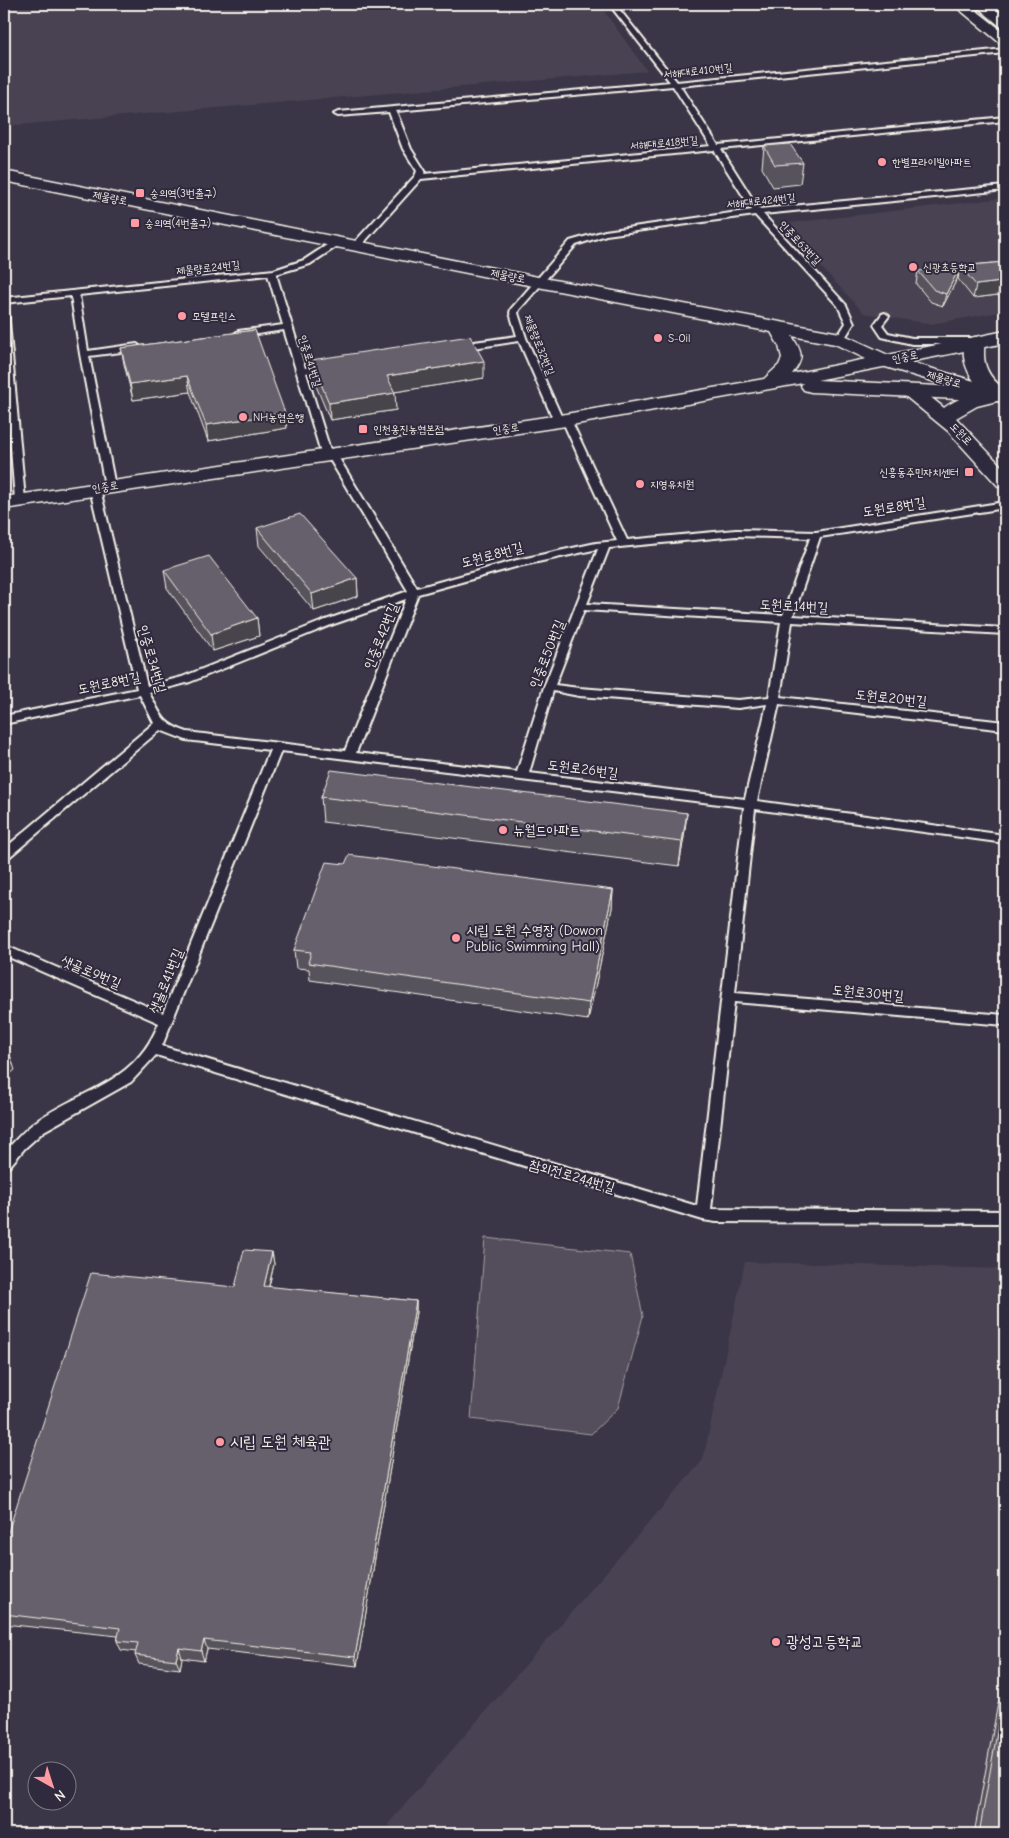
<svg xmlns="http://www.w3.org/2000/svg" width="1009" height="1838" font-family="'Comic Neue','Poor Story',sans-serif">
<rect width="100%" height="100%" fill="#3b3647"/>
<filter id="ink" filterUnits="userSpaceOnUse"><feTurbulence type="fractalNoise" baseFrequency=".02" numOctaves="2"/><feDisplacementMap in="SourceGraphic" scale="10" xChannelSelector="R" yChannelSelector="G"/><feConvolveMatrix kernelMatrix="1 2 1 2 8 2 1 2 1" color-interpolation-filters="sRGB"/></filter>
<g filter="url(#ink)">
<path fill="#484352" d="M 4,4 L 599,4 L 647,71 L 4,126 Z
M 1005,198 L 1005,311 L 931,324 L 864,313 L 781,224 Z
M 745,1262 L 1005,1269 L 1005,1834 L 395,1834 L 388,1824 L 703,1460 Z"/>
<path fill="#534e5c" stroke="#a4a0a2" d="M 485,1238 L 630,1254 L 643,1316 L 618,1408 L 591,1434 L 471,1419 Z"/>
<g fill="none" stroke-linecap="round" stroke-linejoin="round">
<g stroke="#f4f1e8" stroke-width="4">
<path id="service" d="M 609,4 L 615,4 L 677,82 L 1005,49 L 1005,53 L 680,86 L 718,145 L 1005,117 L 1005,121 L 721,149 L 759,209 L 1005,186 L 1005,190 L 763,214 L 846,305 L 854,323 L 843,341 L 836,339 L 846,323 L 838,306 L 755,215 L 606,235 L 576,245 L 519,310 L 518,313 L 526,338 L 562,418 L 566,417 L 571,420 L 627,540 L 736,530 L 816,532 L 1005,502 L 1005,508 L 820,537 L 793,616 L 1005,628 L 1005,634 L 792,622 L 780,697 L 1005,722 L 1005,730 L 779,704 L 757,801 L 1005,835 L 1005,843 L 755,809 L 735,993 L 1005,1015 L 1005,1025 L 734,1002 L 711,1209 L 1005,1211 L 1005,1223 L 716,1222 L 703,1220 L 156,1055 L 131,1082 L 44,1131 L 25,1148 L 9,1167 L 4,1169 L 4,1153 C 13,1143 22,1132 34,1123 C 82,1088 134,1086 159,1023 L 4,955 L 4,945 L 163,1013 L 270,750 L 186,740 L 160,730 L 8,858 L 4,859 L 4,849 L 154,723 L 140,695 L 4,724 L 4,716 L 137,689 L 90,489 L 92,487 L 98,487 L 100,489 L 147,686 L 182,677 L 323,621 L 408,591 L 329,458 L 322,456 L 284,330 L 238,337 L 234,334 L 238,331 L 283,325 L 268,275 L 79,295 L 88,351 L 137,344 L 141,347 L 137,350 L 89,356 L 115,486 L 110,489 L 105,486 L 80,354 L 71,296 L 4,303 L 4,298 L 274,270 L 304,260 L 333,241 L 339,241 L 339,245 L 310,264 L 276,274 L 305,368 L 327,364 L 331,367 L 327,370 L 306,373 L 331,453 L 337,455 L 417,588 L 517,560 L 596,543 L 617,541 L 563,422 L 559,424 L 554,421 L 519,341 L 460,350 L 456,347 L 460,344 L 517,336 L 510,313 L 511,309 L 570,241 L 605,231 L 752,210 L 714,150 L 421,179 L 358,249 L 352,249 L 352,245 L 415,176 L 417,171 L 403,149 L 389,112 L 338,116 L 334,114 L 338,112 L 670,82 ZM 673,86 L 711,146 L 424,174 L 425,171 L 411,149 L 396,111 ZM 736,536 L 810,538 L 783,615 L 587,604 L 609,548 ZM 598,549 L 544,687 L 517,772 L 356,753 L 418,594 L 519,566 ZM 406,599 L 345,751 L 187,732 C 161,723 162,716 149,693 L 190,682 L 331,625 ZM 584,610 L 781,622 L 769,697 L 738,700 L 579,688 L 555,685 ZM 553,691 L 579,696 L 738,708 L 767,704 L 745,799 L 529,773 ZM 281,751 L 744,807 L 697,1206 L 162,1046 Z
M 4,308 L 8,311 L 25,500 L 20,503 L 15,500 L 4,360 Z
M 885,313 L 889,316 L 882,325 L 888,333 L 912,338 L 974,338 L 978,341 L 974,344 L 912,344 L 882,337 L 874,325 L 882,314 Z"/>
</g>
<g stroke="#f4f1e8" stroke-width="3">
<path id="tertiary" d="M 911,385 L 918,387 L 944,408 C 959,397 987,386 1005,391 L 1005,399 L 977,406 L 956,418 L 1005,470 L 1005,488 L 998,486 L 948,431 L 904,395 L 901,391 L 904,387 Z"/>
</g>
<g stroke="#f4f1e8" stroke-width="3">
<path id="secondary" d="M 953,4 L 968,4 L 1005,33 L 1005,44 L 1000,43 Z
M 975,337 L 982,339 C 985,344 984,348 984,354 C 984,371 993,380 1005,390 L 1005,403 L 879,365 L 876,361 L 879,357 L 886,355 L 974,381 C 966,370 959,352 968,339 Z"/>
</g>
<g stroke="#f4f1e8" stroke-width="3">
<path id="primary" d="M 4,171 L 538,277 L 840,333 L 888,355 L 1005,331 L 1005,343 L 817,380 L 999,389 L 1005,391 L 1005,399 L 999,401 L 811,392 L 804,390 L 801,386 L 803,383 L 566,426 L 4,509 L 4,497 L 566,414 L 764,379 L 779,365 L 782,358 L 779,346 L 771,332 L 538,287 L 4,181 ZM 792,336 L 835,344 L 866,359 L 792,374 C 805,358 802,352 792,336 Z"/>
</g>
<g stroke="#f4f1e8" stroke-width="3">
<path id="motorway" d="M 974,4 L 989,4 L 1005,16 L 1005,27 L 1000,26 Z"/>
</g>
<use href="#service" fill="#2f2a3d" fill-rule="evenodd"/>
<use href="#tertiary" fill="#2f2a3d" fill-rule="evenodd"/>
<use href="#secondary" fill="#2f2a3d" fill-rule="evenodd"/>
<use href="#primary" fill="#2f2a3d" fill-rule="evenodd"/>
<use href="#motorway" fill="#2f2a3d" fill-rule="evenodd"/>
</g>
<path fill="#57535d" stroke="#f4f1e8" d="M 764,146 L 803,163 L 800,184 L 773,187 L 762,168 Z
M 1005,262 L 1005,298 L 1001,299 L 998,295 L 973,298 L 958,279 L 960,266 Z
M 918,271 L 957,279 L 943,306 L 931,302 L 916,284 Z
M 255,330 L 287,428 L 208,441 L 190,392 L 133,400 L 124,364 L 121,348 Z
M 311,360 L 484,378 L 394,392 L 396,410 L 330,420 L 312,376 Z
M 257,528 L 357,578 L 358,596 L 314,611 L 259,546 Z
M 164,570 L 257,618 L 259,636 L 213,651 L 167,588 Z
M 321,797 L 687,813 L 684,837 L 679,866 L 323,822 Z
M 345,864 L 613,890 L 612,908 L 588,1020 L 310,980 L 309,969 L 296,968 L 294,950 Z
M 272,1252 L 274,1264 L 269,1287 L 416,1301 L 416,1312 L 357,1666 L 207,1649 L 204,1661 L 182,1658 L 180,1669 L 139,1664 L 135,1655 L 136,1652 L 121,1650 L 117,1641 L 118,1636 L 4,1624 L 4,1545 L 235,1287 Z
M 1004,1693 L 1005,1834 L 974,1834 L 998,1703 Z"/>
<path fill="#47444c" stroke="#f4f1e8" d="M 960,267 L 957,279 L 943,306 L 946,294 Z
M 1001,282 L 998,295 L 973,298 L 976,285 Z
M 1004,286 L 1005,286 L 1005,298 L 1001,299 Z
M 484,361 L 484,378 L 388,393 L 387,376 Z
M 187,376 L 190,392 L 133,400 L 130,384 Z
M 395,393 L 396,410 L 330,420 L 329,403 Z
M 285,413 L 287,428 L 208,441 L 206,425 Z
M 357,578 L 358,596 L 314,611 L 312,594 Z
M 257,618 L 259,636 L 213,651 L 211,634 Z
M 687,813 L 684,837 L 679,866 L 682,842 Z
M 613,890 L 612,908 L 588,1020 L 589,1003 Z
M 9,1052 L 15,1070 L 4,1079 L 4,1057 Z
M 272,1252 L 274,1264 L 266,1298 L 264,1286 Z
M 416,1301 L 416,1312 L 357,1666 L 355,1657 Z
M 204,1640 L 207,1649 L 204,1661 L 201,1651 Z
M 179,1648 L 182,1658 L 180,1669 L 176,1660 Z"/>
<path fill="#65616c" stroke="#f4f1e8" d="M 790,144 L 803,163 L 775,165 L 764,146 Z
M 1005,262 L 1005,286 L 1004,286 L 1001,282 L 976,285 L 960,266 Z
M 960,267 L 946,294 L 934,290 L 918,271 Z
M 255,330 L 285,413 L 206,425 L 187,376 L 130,384 L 121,348 Z
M 470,336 L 484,361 L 387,376 L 395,393 L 329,403 L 311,360 Z
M 300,514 L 357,578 L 312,594 L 257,528 Z
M 209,556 L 257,618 L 211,634 L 164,570 Z
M 331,770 L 687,813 L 682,842 L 321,797 Z
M 349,855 L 613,890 L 589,1003 L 308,963 L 311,952 L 294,950 L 326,862 L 345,864 Z
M 4,1050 L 9,1052 L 4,1057 Z
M 244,1250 L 272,1252 L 264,1286 L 416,1301 L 355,1657 L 204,1640 L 201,1651 L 179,1648 L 176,1660 L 135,1655 L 138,1643 L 117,1641 L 120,1628 L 4,1614 L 4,1545 L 91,1273 L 235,1287 Z
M 1004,1693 L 1005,1693 L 1005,1834 L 979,1834 Z"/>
</g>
<g fill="#ff9aa2" stroke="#2f2a3d" stroke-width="2">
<circle cx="882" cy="162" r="5"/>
<rect x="135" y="188" width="10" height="10" rx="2.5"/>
<rect x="130" y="218" width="10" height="10" rx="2.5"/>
<circle cx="913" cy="267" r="5"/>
<circle cx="182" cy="316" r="5"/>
<circle cx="658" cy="338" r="5"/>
<circle cx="243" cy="417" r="5"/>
<rect x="358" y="424" width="10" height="10" rx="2.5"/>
<rect x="964" y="467" width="10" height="10" rx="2.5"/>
<circle cx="640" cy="484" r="5"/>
<circle cx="503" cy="830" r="5"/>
<circle cx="456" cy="938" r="5"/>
<circle cx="220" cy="1442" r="5"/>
<circle cx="776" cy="1642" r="5"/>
</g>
<g text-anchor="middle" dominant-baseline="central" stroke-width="4" stroke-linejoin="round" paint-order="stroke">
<g font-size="11" fill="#f4f1e8" stroke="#2f2a3d">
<text transform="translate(698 71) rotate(-6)">서해대로410번길</text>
<text transform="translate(664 143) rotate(-5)">서해대로418번길</text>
<text transform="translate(110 198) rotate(11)">제물량로</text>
<text transform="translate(761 201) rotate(-6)">서해대로424번길</text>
<text transform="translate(800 243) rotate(47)">인중로63번길</text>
<text transform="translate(208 268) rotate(-6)">제물량로24번길</text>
<text transform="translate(508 276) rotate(11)">제물량로</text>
<text transform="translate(539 345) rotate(68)">제물량로32번길</text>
<text transform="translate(905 357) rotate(-11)">인중로</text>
<text transform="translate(310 361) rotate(73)">인중로41번길</text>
<text transform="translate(944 379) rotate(17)">제물량로</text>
<text transform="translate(506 429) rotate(-8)">인중로</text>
<text transform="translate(961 434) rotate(46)">도원로</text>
<text transform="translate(105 487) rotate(-9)">인중로</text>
</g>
<g font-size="11" fill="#f4f1e8" stroke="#2f2a3d" text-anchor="start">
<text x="892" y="162">한별프라이빌아파트</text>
<text x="150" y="193">숭의역(3번출구)</text>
<text x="145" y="223">숭의역(4번출구)</text>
<text x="923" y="267">신광초등학교</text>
<text x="192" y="316">모텔프린스</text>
<text x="668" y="338">S-Oil</text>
<text x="253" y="417">NH농협은행</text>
<text x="373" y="429">인천옹진농협본점</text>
<text x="959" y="472" text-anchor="end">신흥동주민자치센터</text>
<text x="650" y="484">지영유치원</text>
</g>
<g font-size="14" fill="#f4f1e8" stroke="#2f2a3d">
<text transform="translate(894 507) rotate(-9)">도원로8번길</text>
<text transform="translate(492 555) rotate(-15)">도원로8번길</text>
<text transform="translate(794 606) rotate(3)">도원로14번길</text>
<text transform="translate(381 636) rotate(-68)">인중로42번길</text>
<text transform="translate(547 654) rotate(-68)">인중로50번길</text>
<text transform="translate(152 659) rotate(74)">인중로34번길</text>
<text transform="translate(109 683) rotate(-12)">도원로8번길</text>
<text transform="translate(891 698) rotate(6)">도원로20번길</text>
<text transform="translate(583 769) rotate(7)">도원로26번길</text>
<text transform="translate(91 972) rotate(23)">샛골로9번길</text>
<text transform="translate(166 981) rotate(-68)">샛골로41번길</text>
<text transform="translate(868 993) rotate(5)">도원로30번길</text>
<text transform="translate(572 1176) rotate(16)">참외전로244번길</text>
</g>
<g font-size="14" fill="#f4f1e8" stroke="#2f2a3d" text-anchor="start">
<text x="513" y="830">뉴월드아파트</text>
<text x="466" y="930">시립 도원 수영장 (Dowon<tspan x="466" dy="16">Public Swimming Hall)</tspan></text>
</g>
<g font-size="16" fill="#f4f1e8" stroke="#2f2a3d" text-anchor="start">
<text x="230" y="1442">시립 도원 체육관</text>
<text x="786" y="1642">광성고등학교</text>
</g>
</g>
<rect width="1009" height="1838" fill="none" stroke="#2f2a3d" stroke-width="20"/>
<rect x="10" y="10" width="989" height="1818" fill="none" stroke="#f4f1e8" stroke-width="2" filter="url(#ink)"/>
<g transform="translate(52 1786) rotate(141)"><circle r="24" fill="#2f2a3d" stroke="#7e7a81"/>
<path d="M0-4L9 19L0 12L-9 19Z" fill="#ff9aa2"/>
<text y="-8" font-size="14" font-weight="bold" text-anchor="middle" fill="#f4f1e8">N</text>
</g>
</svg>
